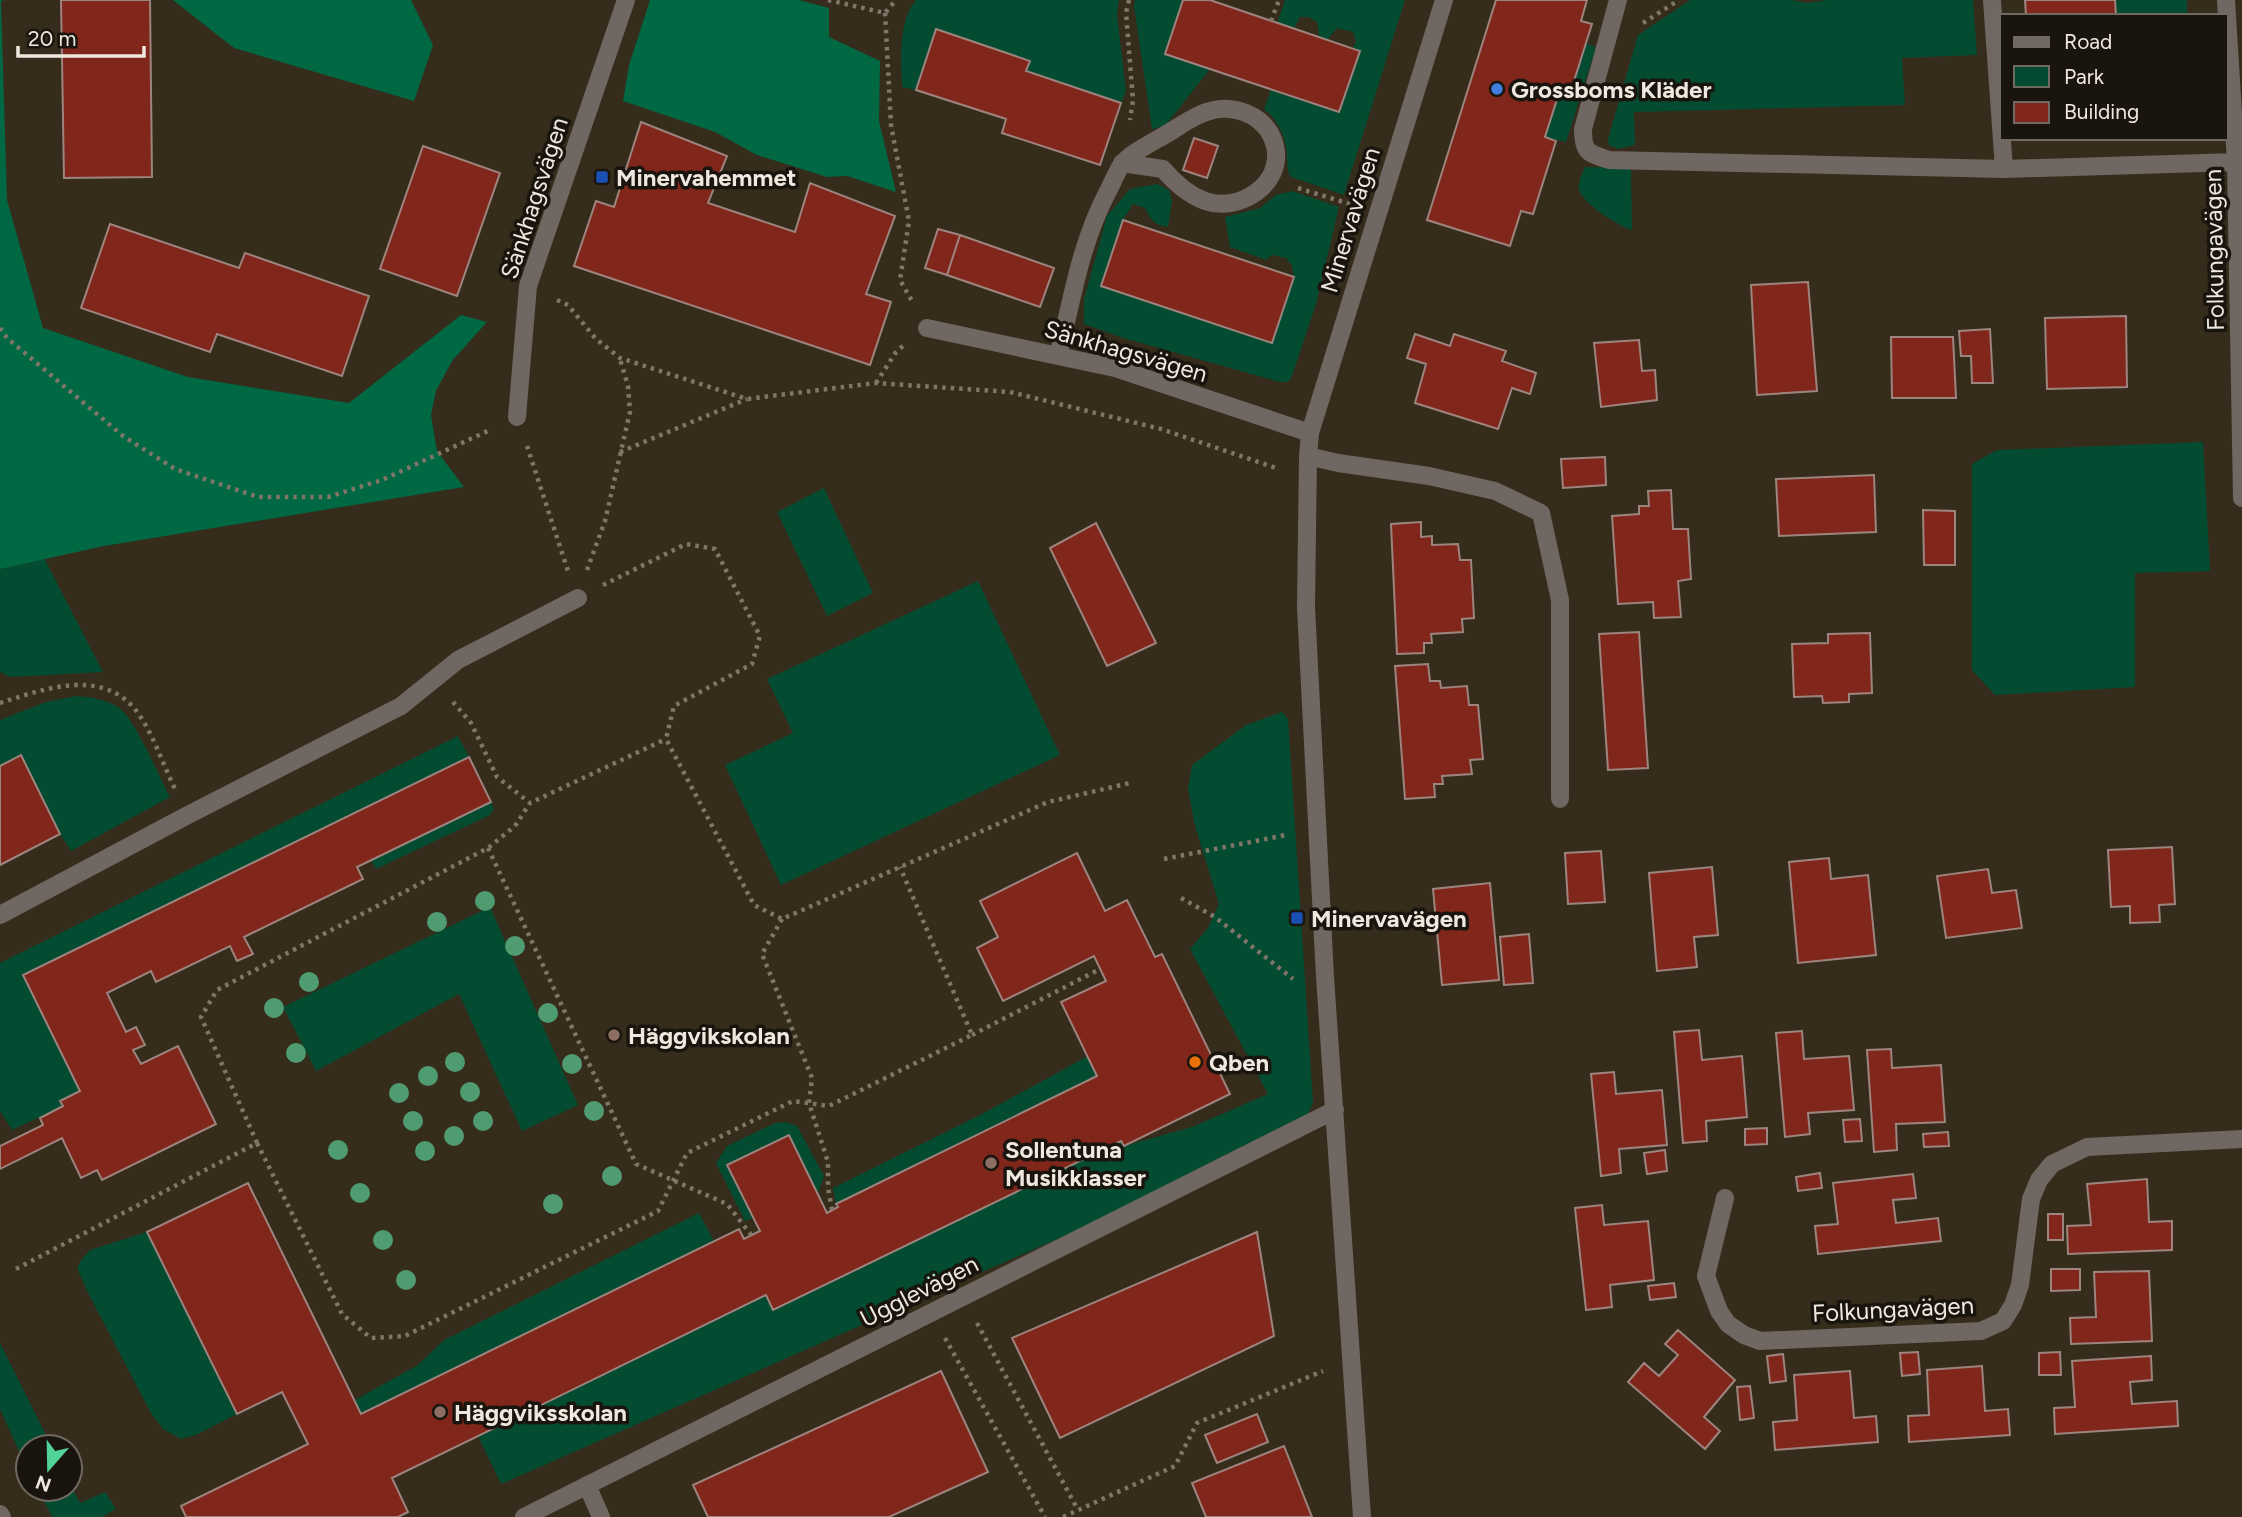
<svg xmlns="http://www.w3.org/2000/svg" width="2242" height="1517" font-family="Figtree,sans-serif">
<rect width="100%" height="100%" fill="#362c1b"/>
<path fill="#044c31" d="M 916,0 L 1119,0 L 1117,15 L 1126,91 L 1121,103 L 1026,71 L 1029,60 L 936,29 L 916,90 L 902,87 C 901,61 898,22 916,0 Z
M 1135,0 L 1183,0 L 1166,54 L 1210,69 L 1165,126 L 1152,129 L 1134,6 Z
M 1285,0 L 1405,0 L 1344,195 L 1291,177 C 1286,170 1288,164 1287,155 C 1286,137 1279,121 1264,109 L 1271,90 L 1339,112 L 1360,51 L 1353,48 L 1356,41 L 1353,32 L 1337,28 L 1327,40 L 1319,36 L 1317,22 L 1308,17 L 1300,17 L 1294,28 L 1277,23 Z
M 1690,0 L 1792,0 L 1807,3 L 1828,0 L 1973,0 L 1977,55 L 1902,58 L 1905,105 L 1634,112 L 1635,145 L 1618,149 L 1609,145 L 1608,139 L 1638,35 Z
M 2115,0 L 2187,0 L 2187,16 L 2116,16 Z
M 1586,43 L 1596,47 L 1566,142 L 1545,137 L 1559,93 L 1568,96 Z
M 1585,167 L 1631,168 L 1632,230 C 1620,227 1581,203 1579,189 C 1578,182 1582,174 1585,167 Z
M 1157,184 L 1169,190 L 1172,201 L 1168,227 C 1154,225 1151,220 1145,208 L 1133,204 L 1123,220 L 1101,286 L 1272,342 L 1294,277 L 1292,266 L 1286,258 L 1272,255 L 1266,260 L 1230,247 L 1225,217 L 1260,208 L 1276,195 L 1292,191 L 1339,207 L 1316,304 L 1292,376 L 1288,382 L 1280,382 L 1123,338 L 1084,324 L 1084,299 L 1107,216 L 1130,189 Z
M 2203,442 L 2210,571 L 2135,573 L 2135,687 L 1995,695 L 1972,670 L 1972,464 L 1997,450 Z
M 824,488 L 873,593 L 827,616 L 777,512 Z
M 44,558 L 103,672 L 10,677 L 0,672 L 0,569 Z
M 978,581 L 1060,755 L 781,885 L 725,765 L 793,733 L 767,679 Z
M 76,696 C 90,697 105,699 118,707 C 135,718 159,777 170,797 L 71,851 L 60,834 L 21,756 L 0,766 L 0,720 L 46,702 Z
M 1282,712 L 1288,719 L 1313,1102 L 1304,1124 L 1114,1214 L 501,1484 L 478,1436 L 766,1295 L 774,1310 L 1121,1141 L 1124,1146 L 1192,1127 L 1268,1094 L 1190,949 L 1208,928 L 1219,904 L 1195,826 L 1188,789 L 1192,765 L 1246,725 Z
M 458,736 L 469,757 L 24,975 L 80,1091 L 61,1100 L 63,1106 L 12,1130 L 0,1111 L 0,963 Z
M 491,802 L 494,809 L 490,815 L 376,869 L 371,860 Z
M 490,907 L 578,1105 L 522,1131 L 459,994 L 316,1071 L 283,1007 Z
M 1088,1056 L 1097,1076 L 836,1204 L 833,1188 L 982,1114 Z
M 786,1122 L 797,1126 L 824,1176 L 818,1193 L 788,1135 L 727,1165 L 753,1218 L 745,1221 L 716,1163 L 727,1146 L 775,1123 Z
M 699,1213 L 714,1241 L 361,1414 L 355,1400 L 418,1365 L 444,1340 Z
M 147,1232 L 237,1414 L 196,1435 L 181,1439 L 163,1429 L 151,1413 L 88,1293 L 77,1268 L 82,1259 L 90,1250 Z
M 0,1343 L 52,1447 L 28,1447 L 28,1471 L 0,1409 Z
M 70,1484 L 80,1503 L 105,1492 L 116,1509 L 102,1517 L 52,1517 L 38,1489 L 70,1489 Z"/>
<path fill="#006843" d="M 0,0 L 5,0 L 1,1 L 7,200 L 43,328 L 188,377 L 349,403 L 461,315 L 487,322 L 452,361 L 436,391 L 431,415 L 437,451 L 464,487 L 104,546 L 0,569 Z
M 173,0 L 411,0 L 433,45 L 414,101 L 234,48 Z
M 650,0 L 799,0 L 829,8 L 829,37 L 880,61 L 879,121 L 896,192 L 847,176 L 827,177 L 757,155 L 715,132 L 623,101 L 629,65 Z"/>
<path fill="#81261b" stroke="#9d847f" stroke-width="2" d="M 61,0 L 150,0 L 152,177 L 64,178 Z
M 1183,0 L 1210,0 L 1360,51 L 1339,112 L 1165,54 Z
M 1496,0 L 1587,0 L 1581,21 L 1592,24 L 1569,97 L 1559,93 L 1545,137 L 1556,141 L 1533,214 L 1521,211 L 1510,246 L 1427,220 Z
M 2025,0 L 2115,0 L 2116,16 L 2026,16 Z
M 936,29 L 1030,61 L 1026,71 L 1121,103 L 1100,165 L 1002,133 L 1006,119 L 916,90 Z
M 641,122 L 727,156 L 708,203 L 795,232 L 810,183 L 895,216 L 866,294 L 891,302 L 870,365 L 574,266 L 596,201 L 614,207 Z
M 1194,138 L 1218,146 L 1207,178 L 1183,170 Z
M 423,146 L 500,173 L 457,296 L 380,269 Z
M 1123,220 L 1294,277 L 1272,343 L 1101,286 Z
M 110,224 L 239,268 L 245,253 L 369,296 L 342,376 L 217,334 L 210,352 L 81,308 Z
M 938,229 L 960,235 L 947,275 L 925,268 Z
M 960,235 L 1054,268 L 1040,307 L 947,275 Z
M 1808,282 L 1817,391 L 1757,395 L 1751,285 Z
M 2126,316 L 2127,387 L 2047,389 L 2045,318 Z
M 1990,329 L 1993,383 L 1972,383 L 1971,356 L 1961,356 L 1959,331 Z
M 1415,334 L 1450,346 L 1454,334 L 1506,351 L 1502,361 L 1536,373 L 1530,394 L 1512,388 L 1498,429 L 1415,403 L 1426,364 L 1407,358 Z
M 1891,337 L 1953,337 L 1956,398 L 1892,398 Z
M 1639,340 L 1642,371 L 1655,370 L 1657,400 L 1601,407 L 1594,343 Z
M 1605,457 L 1606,485 L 1563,488 L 1561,459 Z
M 1874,475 L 1876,532 L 1779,536 L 1776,479 Z
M 1671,490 L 1673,529 L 1688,529 L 1691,579 L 1678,581 L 1681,617 L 1654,618 L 1653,602 L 1618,604 L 1612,516 L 1639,514 L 1639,506 L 1649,506 L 1648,491 Z
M 1923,510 L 1955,511 L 1955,565 L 1924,565 Z
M 1421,522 L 1421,537 L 1432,536 L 1432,545 L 1458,544 L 1460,560 L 1471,560 L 1474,618 L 1462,619 L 1463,632 L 1431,634 L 1432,643 L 1424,643 L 1424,653 L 1397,654 L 1391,524 Z
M 1096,523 L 1156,643 L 1107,666 L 1050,548 Z
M 1639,632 L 1648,768 L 1608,770 L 1599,634 Z
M 1870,633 L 1872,693 L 1849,694 L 1849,702 L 1823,703 L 1822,696 L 1794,697 L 1792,644 L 1828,643 L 1828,634 Z
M 1428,664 L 1430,681 L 1440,681 L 1441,688 L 1467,686 L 1469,705 L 1478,705 L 1483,759 L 1470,760 L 1472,774 L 1442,776 L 1443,784 L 1434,784 L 1435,797 L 1405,799 L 1395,666 Z
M 21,755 L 60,834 L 0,865 L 0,766 Z
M 469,757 L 491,802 L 357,867 L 363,879 L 244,937 L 253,954 L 237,961 L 230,946 L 156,982 L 151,971 L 107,993 L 126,1032 L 136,1027 L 145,1045 L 133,1050 L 141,1064 L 178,1046 L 216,1124 L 102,1180 L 97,1170 L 81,1178 L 62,1138 L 0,1169 L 0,1146 L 43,1125 L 40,1118 L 63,1106 L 60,1101 L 80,1091 L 23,975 Z
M 2172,847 L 2175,904 L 2159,905 L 2160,922 L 2130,923 L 2130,906 L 2111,907 L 2108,850 Z
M 1601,851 L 1605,902 L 1568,904 L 1565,853 Z
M 1077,853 L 1105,911 L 1127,900 L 1155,957 L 1162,954 L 1230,1094 L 1124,1146 L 1121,1141 L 773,1310 L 766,1295 L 392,1478 L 408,1512 L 398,1517 L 186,1517 L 181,1506 L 308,1444 L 282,1392 L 237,1414 L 147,1232 L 248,1183 L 361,1414 L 739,1229 L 744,1239 L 760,1231 L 727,1165 L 789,1135 L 827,1213 L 838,1207 L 836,1204 L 1097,1076 L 1061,1002 L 1106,981 L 1094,956 L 1003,1001 L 977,948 L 998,937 L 980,901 Z
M 1829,858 L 1831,879 L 1868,875 L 1876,955 L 1798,963 L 1789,862 Z
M 1712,867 L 1718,935 L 1694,937 L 1697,967 L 1657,971 L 1649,873 Z
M 1988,869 L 1992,893 L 2016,890 L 2022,928 L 1946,938 L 1937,876 Z
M 1490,883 L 1499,980 L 1442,985 L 1433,889 Z
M 1529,934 L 1533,983 L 1504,985 L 1500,937 Z
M 1699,1030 L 1702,1060 L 1742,1056 L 1747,1117 L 1706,1121 L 1707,1141 L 1683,1143 L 1674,1032 Z
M 1802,1031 L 1804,1059 L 1849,1056 L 1854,1110 L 1808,1113 L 1810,1134 L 1785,1137 L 1776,1033 Z
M 1891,1049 L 1892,1068 L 1941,1065 L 1945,1122 L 1896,1124 L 1897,1150 L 1874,1152 L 1867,1050 Z
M 1614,1072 L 1616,1094 L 1662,1090 L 1667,1145 L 1619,1149 L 1621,1173 L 1601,1176 L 1591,1074 Z
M 1860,1119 L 1862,1141 L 1845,1142 L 1843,1120 Z
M 1767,1128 L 1767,1144 L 1745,1145 L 1745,1129 Z
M 1948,1132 L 1949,1146 L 1924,1147 L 1923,1134 Z
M 1665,1150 L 1667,1171 L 1647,1174 L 1644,1153 Z
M 1820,1173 L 1822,1188 L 1798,1191 L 1796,1177 Z
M 1913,1174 L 1916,1198 L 1893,1200 L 1896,1223 L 1938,1218 L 1941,1241 L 1818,1254 L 1815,1226 L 1838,1224 L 1833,1183 Z
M 2147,1179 L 2149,1222 L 2172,1221 L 2172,1250 L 2068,1254 L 2067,1226 L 2091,1225 L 2087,1184 Z
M 1602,1205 L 1604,1225 L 1648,1221 L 1654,1280 L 1610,1285 L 1612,1307 L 1586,1310 L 1575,1208 Z
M 2048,1214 L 2063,1214 L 2063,1240 L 2048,1240 Z
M 1257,1232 L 1274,1336 L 1060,1438 L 1012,1338 Z
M 2051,1269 L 2080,1269 L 2080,1290 L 2051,1291 Z
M 2149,1271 L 2152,1341 L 2071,1344 L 2070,1318 L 2096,1317 L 2094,1272 Z
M 1674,1283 L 1676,1297 L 1650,1300 L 1648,1286 Z
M 1678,1330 L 1735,1380 L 1704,1417 L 1720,1431 L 1705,1449 L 1628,1382 L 1644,1363 L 1659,1376 L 1678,1355 L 1665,1344 Z
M 1918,1352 L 1920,1374 L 1902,1376 L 1900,1353 Z
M 2060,1352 L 2061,1375 L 2039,1375 L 2039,1353 Z
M 1783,1354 L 1786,1381 L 1770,1383 L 1767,1356 Z
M 2151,1356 L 2152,1380 L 2130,1382 L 2132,1404 L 2177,1401 L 2178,1426 L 2055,1434 L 2054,1408 L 2075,1407 L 2072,1361 Z
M 1982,1366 L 1985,1411 L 2008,1409 L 2010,1435 L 1909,1442 L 1908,1416 L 1929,1415 L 1927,1370 Z
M 941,1371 L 988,1472 L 889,1517 L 708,1517 L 693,1485 Z
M 1850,1371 L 1854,1418 L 1876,1416 L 1878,1442 L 1775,1450 L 1773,1422 L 1797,1420 L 1794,1375 Z
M 1750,1386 L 1754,1418 L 1740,1420 L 1737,1387 Z
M 1257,1414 L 1268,1442 L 1217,1463 L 1205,1435 Z
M 1284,1446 L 1312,1517 L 1206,1517 L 1192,1483 Z"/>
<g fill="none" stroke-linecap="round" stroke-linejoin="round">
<path stroke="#7f7668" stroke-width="4.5" stroke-dasharray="3.5 5" stroke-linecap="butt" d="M 828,0 L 885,13 L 896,0
M 1129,0 L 1126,13 L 1133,100 L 1130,120
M 885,13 L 891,125 L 909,221 L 900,280 L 912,301
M 1271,21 L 1279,0
M 1643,23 L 1679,0
M 1298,188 L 1350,204
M 557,300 L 568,305 L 596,339 L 620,358 L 747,399 L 876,383 L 1010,392 L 1161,429 L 1276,468
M 0,328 L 7,338 L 123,436 L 175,469 L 258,497 L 328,497 L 382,480 L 492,429
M 876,383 L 896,352 L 903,346
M 527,446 L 568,571
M 620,452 L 747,399
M 587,570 L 605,521 L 630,412 L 628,386 L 620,359
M 603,585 L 686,544 L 715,549 L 760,636 L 752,664 L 674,706 L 666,739 L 754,905 L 782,919 L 1048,802 L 1130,783
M 453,702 L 471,723 L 497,777 L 530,803 L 666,739
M 0,703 C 41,690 98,668 133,707 C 151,727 163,765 175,789
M 488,848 L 636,1164 L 727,1204 L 752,1236
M 1164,859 L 1286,835
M 1181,898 L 1215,917 L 1293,979
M 782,919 L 762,954 L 812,1078 L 809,1103 L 828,1162 L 828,1187 L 832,1210
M 972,1035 L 1100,969
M 257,1143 L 342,1314 L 371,1338 L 405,1336 L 658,1211 L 687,1153 L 793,1101 L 829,1106 L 972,1035 L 900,867
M 16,1269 L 257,1143 L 201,1017 L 217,990 L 488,848 L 515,826 L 530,803
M 977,1323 L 1078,1510
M 945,1338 L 1045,1517
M 1063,1517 L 1175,1466 L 1197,1423 L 1323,1371"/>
<path stroke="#706662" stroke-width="18" d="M 1618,0 L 1583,129 C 1583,153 1588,153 1609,160 L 2004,169 L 2236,162
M 1992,0 L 2004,169
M 2226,0 L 2236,162 L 2242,498
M 927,328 L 1115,368 L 1310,433
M 1058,356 C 1073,297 1079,248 1107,193 C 1112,184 1116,173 1122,164 C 1130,153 1157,140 1170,132 C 1187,121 1207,107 1229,109 C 1251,111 1270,124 1275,146 C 1284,184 1239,213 1205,201 C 1189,195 1174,182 1163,169 L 1122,163
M 517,417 L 528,286 L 626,0
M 1308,456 L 1338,463 L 1429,476 L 1495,491 L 1541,513 L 1560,600 L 1560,799
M 0,915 L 188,815 L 401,706 L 458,660 L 578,598
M 1725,1198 L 1706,1276 L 1719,1311 L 1728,1324 L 1744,1335 L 1760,1341 L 1981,1331 L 2003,1321 L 2013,1305 L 2020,1285 L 2031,1199 L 2039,1180 L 2052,1164 L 2087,1147 L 2242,1139
M 587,1485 L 601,1517
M 0,1514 L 2,1517
M 524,1517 L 1335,1110
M 1362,1517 L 1325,977 L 1306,607 L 1308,456 L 1310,433 L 1444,0"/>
</g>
<g fill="#4f9c70">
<circle cx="485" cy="901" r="10"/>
<circle cx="437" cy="922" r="10"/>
<circle cx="515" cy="946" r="10"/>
<circle cx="309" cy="982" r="10"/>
<circle cx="274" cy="1008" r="10"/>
<circle cx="548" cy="1013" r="10"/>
<circle cx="296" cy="1053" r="10"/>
<circle cx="455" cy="1062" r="10"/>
<circle cx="572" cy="1064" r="10"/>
<circle cx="428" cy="1076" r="10"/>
<circle cx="470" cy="1092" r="10"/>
<circle cx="399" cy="1093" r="10"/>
<circle cx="594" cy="1111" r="10"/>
<circle cx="413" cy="1121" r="10"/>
<circle cx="483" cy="1121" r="10"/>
<circle cx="454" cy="1136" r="10"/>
<circle cx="338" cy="1150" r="10"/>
<circle cx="425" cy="1151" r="10"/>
<circle cx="612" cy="1176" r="10"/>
<circle cx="360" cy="1193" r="10"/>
<circle cx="553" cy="1204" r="10"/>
<circle cx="383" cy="1240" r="10"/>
<circle cx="406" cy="1280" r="10"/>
</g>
<circle fill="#3f7fe0" stroke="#19150e" stroke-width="2.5" cx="1497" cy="89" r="7"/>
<g fill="#1a4fb4" stroke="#19150e" stroke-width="2.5">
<rect x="595" y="170" width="14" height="14" rx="3.5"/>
<rect x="1290" y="911" width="14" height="14" rx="3.5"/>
</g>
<g fill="#8d6e63" stroke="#19150e" stroke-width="2.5">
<circle cx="614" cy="1035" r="7"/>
<circle cx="991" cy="1163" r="7"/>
<circle cx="440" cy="1412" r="7"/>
</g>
<circle fill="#e8710a" stroke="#19150e" stroke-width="2.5" cx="1195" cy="1062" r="7"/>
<g text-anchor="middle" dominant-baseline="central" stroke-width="7" stroke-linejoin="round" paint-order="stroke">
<g font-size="24" font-weight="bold" fill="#efe8de" stroke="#19150e" text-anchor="start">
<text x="1511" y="89">Grossboms Kläder</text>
<text x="616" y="177">Minervahemmet</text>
<text x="1311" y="918">Minervavägen</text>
<text x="628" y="1035">Häggvikskolan</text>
<text x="1209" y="1062">Qben</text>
<text x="1005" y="1149">Sollentuna<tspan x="1005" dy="28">Musikklasser</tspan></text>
<text x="454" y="1412">Häggviksskolan</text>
</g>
<g font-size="24" fill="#efe8de" stroke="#19150e">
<text transform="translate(534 198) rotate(-72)">Sänkhagsvägen</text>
<text transform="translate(1350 220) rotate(-73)">Minervavägen</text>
<text transform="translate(2214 250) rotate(-91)">Folkungavägen</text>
<text transform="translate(1126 351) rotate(16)">Sänkhagsvägen</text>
<text transform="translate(919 1291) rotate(-27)">Ugglevägen</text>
<text transform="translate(1893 1309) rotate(-3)">Folkungavägen</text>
</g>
</g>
<rect x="2000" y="14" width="228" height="126" fill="#19150e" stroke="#6f6961" stroke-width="2"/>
<rect x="2014" y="37" width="35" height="10" fill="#706662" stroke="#6f6961" stroke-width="2"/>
<text x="2064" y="49" font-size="21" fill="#efe8de">Road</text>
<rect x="2014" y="66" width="35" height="21" fill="#044c31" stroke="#6f6961" stroke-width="2"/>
<text x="2064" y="84" font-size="21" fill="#efe8de">Park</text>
<rect x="2014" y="102" width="35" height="21" fill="#81261b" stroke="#6f6961" stroke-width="2"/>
<text x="2064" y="119" font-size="21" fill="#efe8de">Building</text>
<g transform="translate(49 1468) rotate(200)"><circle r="33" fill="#19150e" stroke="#6f6961" stroke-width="2"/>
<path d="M0-5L12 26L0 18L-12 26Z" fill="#52d397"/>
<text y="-10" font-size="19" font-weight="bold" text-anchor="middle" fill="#efe8de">N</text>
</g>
<path d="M18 46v10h126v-10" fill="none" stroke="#efe8de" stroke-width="3.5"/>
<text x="28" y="46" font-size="21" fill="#efe8de" stroke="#19150e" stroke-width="5" paint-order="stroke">20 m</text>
</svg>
